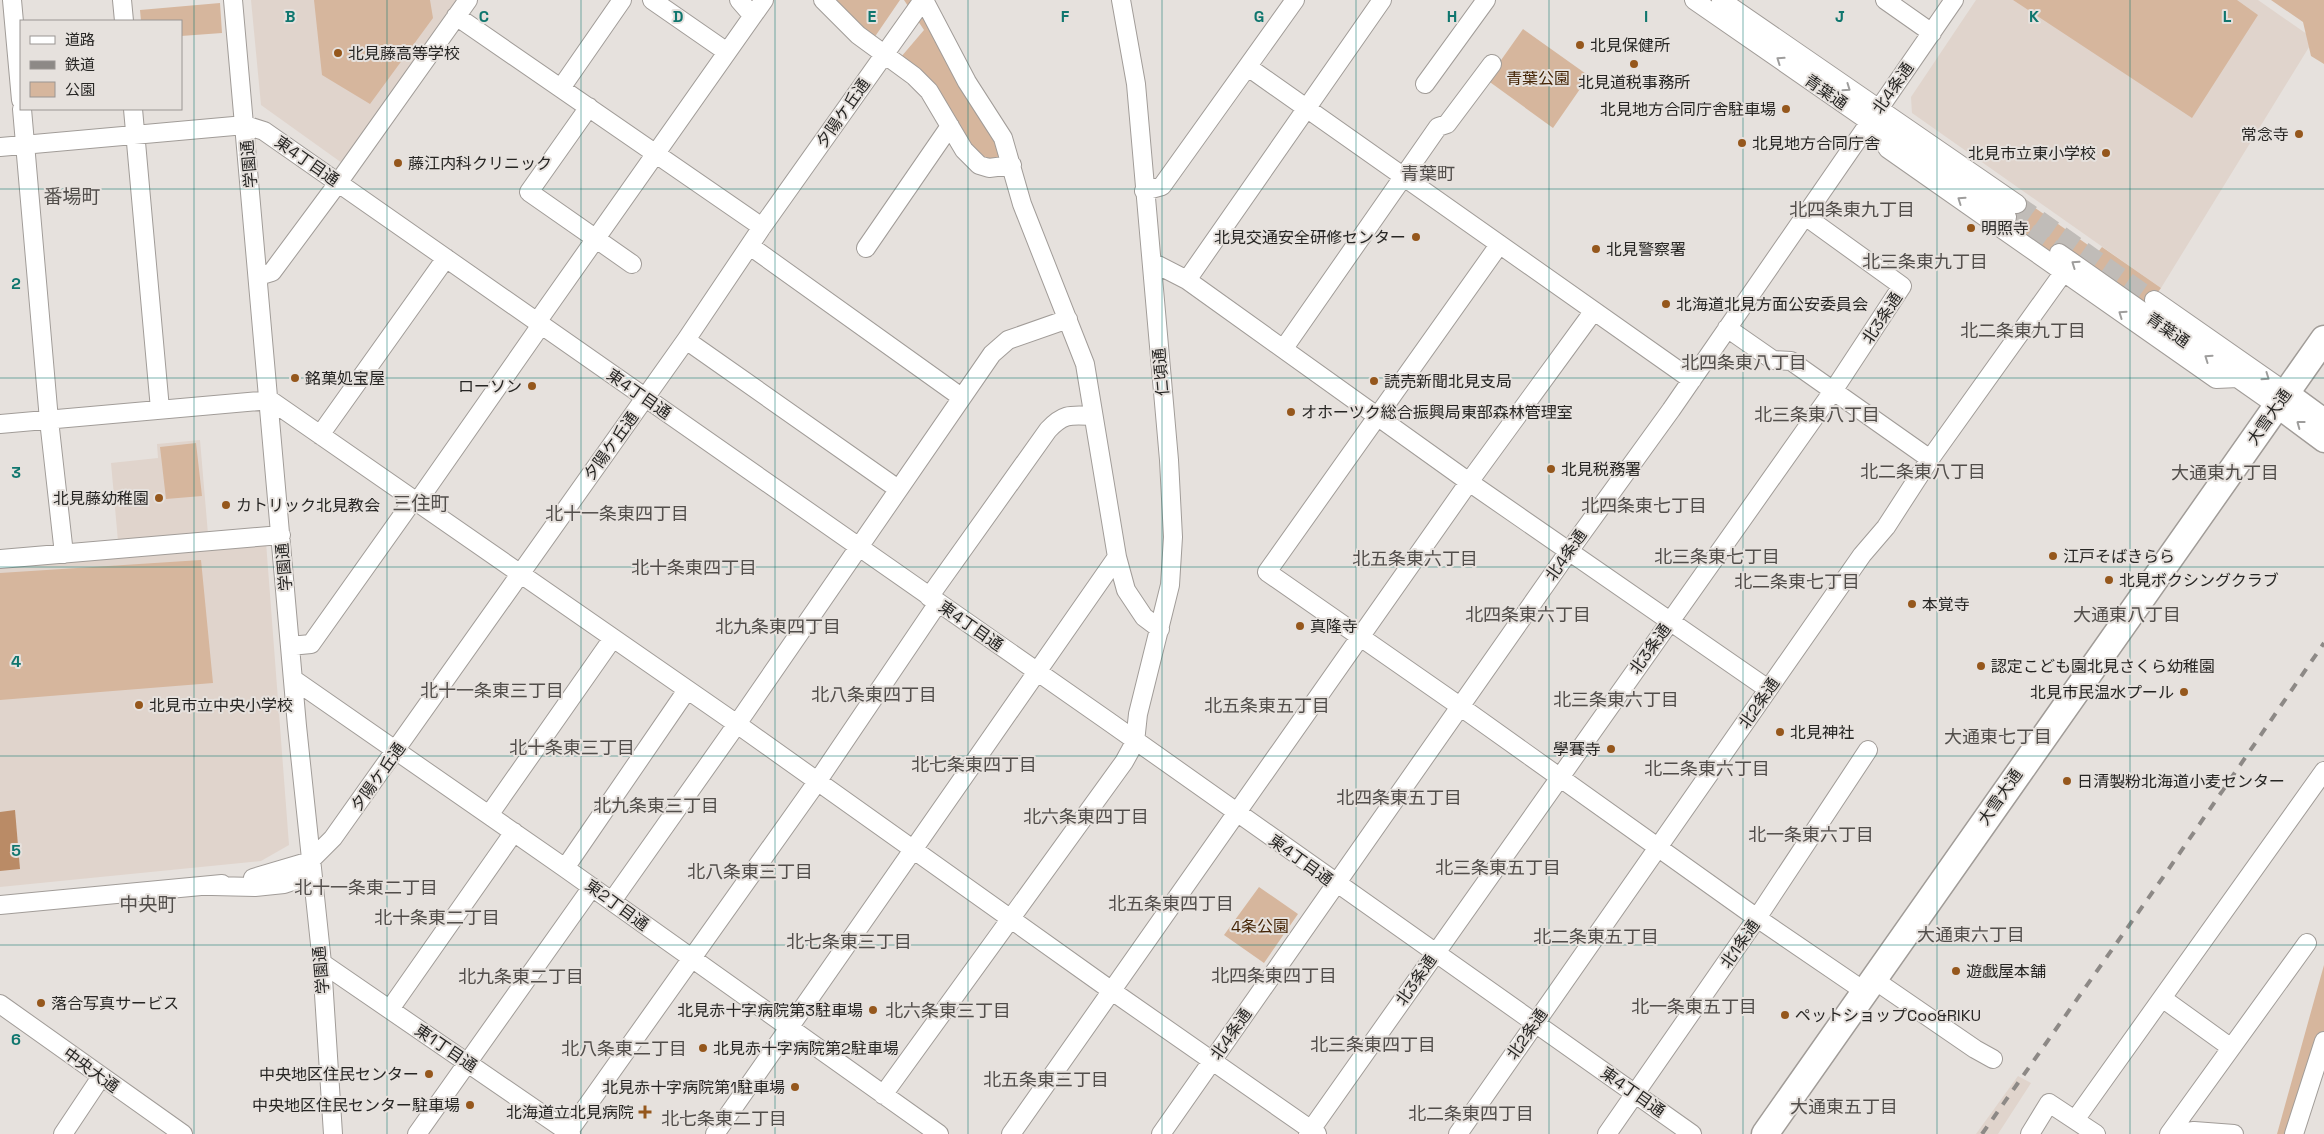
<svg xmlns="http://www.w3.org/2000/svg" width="2324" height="1134" font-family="'Space Grotesk','Noto Sans JP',sans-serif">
<rect width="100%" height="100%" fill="#e6e1dd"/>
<path fill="#e0d4cc" d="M 251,0 L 458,0 L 342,163 L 261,105 Z
M 1976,0 L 2258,0 L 2314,39 L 2161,288 L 1912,113 L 1911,97 Z
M 200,440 L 208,534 L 118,541 L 111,463 L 158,458 L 157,444 Z
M 266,542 L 289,845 L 261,861 L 0,887 L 0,566 Z
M 2018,1076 L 2031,1083 L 1998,1134 L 1976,1134 Z"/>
<path fill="#d6b69d" d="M 314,0 L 430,0 L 433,18 L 370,104 L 322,75 Z
M 833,0 L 900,0 L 874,38 Z
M 904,0 L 914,0 L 1002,151 L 998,162 L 982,159 L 901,57 L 924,30 Z
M 2013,0 L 2237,0 L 2258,15 L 2192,118 Z
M 2271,0 L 2324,0 L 2324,64 L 2311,56 L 2303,22 Z
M 220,3 L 222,33 L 181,36 L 181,21 L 141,21 L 140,10 Z
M 1523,29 L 1589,76 L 1553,128 L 1487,80 Z
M 2021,198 L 2098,252 L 2102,247 L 2161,288 L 2146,308 L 2056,259 L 2004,222 Z
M 196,443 L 202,496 L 166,499 L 160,447 Z
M 201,560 L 213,683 L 0,700 L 0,573 Z
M 1259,887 L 1298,914 L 1264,963 L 1224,935 Z
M 2324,965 L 2324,1032 L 2291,1134 L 2277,1134 Z"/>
<path fill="#ba8b66" d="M 15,810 L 20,869 L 0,871 L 0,812 Z"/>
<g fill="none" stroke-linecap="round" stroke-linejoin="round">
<path stroke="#c0bcb8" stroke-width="18" stroke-dasharray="18 9" stroke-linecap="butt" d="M 2017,204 L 2154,300
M 2007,217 L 2059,253"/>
<g stroke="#a19c98" stroke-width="20">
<path id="minor" d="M 12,0 L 21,100
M 122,0 L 124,21
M 233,0 L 297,726 L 322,963 L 333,1134
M 652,0 L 727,52
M 739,0 L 752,15
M 823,0 L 858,35 L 914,76 L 929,91 L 964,150 L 979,165 L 989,168 L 1012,165
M 924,0 L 967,82 L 1003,138 L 1022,204 L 1085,364 L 1117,557 L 1126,590 L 1144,617 L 1160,629
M 1694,0 L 2007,217
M 1721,0 L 2017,204
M 1885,0 L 1932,33
M 456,16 L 762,227
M 1248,67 L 1692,380
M 1425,84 L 1486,0
M 561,88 L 622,0
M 589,107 L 529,192 L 632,264
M 22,109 L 49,420 L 64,554
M 133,109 L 160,409
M 1870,122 L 1888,149 L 2216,379 L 2238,378
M 0,147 L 245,125 L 264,131 L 1108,721 L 1692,1134
M 1144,191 L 1162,186 L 1295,0
M 1499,245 L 1267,572 L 1461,707 L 1757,918 L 1864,991
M 750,246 L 961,397
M 866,248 L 950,126
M 2059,253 L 2277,406
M 1152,262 L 1187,280 L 1469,482 L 1768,689
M 259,276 L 272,272 L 338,183 L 468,0
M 1187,280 L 1382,0
M 2154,300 L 2286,392
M 537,322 L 764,0
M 1727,328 L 1773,360 L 1791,361 L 1930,459
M 686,340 L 898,489
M 1284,348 L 1438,127 L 1447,124 L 1492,64
M 0,424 L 270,400 L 737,724 L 1112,991 L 1317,1134
M 320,435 L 446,258
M 418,501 L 541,325
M 0,559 L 281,535
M 929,597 L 1048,430 C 1064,413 1071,415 1093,416
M 290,646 L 311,644 L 414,499
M 293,679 L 565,868 L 939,1134
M 489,815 L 613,638
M 565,868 L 687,690
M 253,878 L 310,861
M 212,886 L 255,887 L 284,884 L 299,879 L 310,861 L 333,838 L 686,340 L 762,227 L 923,0
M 612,901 L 737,724 L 992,354 L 1008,340 L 1068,319
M 0,905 L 222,884
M 322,963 L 571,1134
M 1873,979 L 1975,1049 L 1993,1059
M 2162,998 L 2230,1047
M 0,1004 L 183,1134
M 390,1009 L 514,832
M 883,1095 L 1124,762 L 1135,742 L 1138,714 L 1170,585 L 1173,537 L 1169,460 L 1136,84 L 1121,0
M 2075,1120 L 2324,771
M 63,1134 L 101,1077
M 417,1134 L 592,887
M 567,1134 L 817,782 L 938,603
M 715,1134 L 1117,557
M 1011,1134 L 1469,482 L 1593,312
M 1161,1134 L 1569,551 L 1671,410 L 1954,0
M 1308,1134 L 1833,391 L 1902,286 L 1805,216
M 1458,1134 L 1862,555 L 1886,527 L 1930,459 L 2063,273
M 1607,1134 L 1757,918 L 1868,750
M 2030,1134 L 2049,1103 L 2096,1134
M 2169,1134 L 2307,943
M 2173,1134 L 2194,1131 L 2234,1134
M 2294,1134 L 2324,1041"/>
</g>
<g stroke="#a19c98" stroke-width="25">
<path id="major" d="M 2286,392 L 2324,420
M 2277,406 L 2324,441"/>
</g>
<g stroke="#a19c98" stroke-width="29">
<path id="highway" d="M 1765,1134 L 2324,339"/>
</g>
<use href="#minor" stroke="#fff" stroke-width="18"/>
<use href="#major" stroke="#fff" stroke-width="22"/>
<use href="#highway" stroke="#fff" stroke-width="26"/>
<path stroke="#8d8986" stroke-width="4" stroke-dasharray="9 9" stroke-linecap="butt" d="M 1982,1134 L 2166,873 L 2324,643"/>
</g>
<defs><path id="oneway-chevron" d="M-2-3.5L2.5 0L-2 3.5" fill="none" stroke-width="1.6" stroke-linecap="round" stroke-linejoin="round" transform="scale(1.25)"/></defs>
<g stroke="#9e9d9c">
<use href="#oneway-chevron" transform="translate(1780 60) rotate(-145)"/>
<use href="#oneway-chevron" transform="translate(1847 88) rotate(35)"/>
<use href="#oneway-chevron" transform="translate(1961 200) rotate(-145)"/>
<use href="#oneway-chevron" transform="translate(2075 264) rotate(-145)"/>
<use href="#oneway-chevron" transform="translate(2122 314) rotate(-145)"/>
<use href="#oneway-chevron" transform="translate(2208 358) rotate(-145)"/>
<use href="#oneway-chevron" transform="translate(2266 377) rotate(35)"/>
<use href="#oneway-chevron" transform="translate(2300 424) rotate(-143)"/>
</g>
<path fill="none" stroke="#0f766e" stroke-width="1" stroke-opacity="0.55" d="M 194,0 L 194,1134M 387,0 L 387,1134M 581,0 L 581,1134M 775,0 L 775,1134M 968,0 L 968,1134M 1162,0 L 1162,1134M 1356,0 L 1356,1134M 1549,0 L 1549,1134M 1743,0 L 1743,1134M 1937,0 L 1937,1134M 2130,0 L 2130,1134M 0,189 L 2324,189M 0,378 L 2324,378M 0,567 L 2324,567M 0,756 L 2324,756M 0,945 L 2324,945"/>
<g fill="#95571c" stroke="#e6e1dd" stroke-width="2">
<circle cx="1580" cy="45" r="5"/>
<circle cx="338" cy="53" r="5"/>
<circle cx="1634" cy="64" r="5"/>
<circle cx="1786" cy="109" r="5"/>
<circle cx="2299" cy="134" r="5"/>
<circle cx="1742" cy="143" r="5"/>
<circle cx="2106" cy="153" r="5"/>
<circle cx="398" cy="163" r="5"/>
<circle cx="1971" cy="228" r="5"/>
<circle cx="1416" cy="237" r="5"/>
<circle cx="1596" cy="249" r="5"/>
<circle cx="1666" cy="304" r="5"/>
<circle cx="295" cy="378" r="5"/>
<circle cx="1374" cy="381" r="5"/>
<circle cx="532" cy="386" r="5"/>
<circle cx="1291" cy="412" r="5"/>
<circle cx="1551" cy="469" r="5"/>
<circle cx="159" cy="498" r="5"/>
<circle cx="226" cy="505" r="5"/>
<circle cx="2053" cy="556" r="5"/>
<circle cx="2109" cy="580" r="5"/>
<circle cx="1912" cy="604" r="5"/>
<circle cx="1300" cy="626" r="5"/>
<circle cx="1981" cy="666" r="5"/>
<circle cx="2184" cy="692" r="5"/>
<circle cx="139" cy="705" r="5"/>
<circle cx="1780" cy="732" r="5"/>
<circle cx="1611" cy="749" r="5"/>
<circle cx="2067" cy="781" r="5"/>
<circle cx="1956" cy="971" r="5"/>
<circle cx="41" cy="1003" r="5"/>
<circle cx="873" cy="1010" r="5"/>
<circle cx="1785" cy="1015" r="5"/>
<circle cx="703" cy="1048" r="5"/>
<circle cx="429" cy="1074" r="5"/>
<circle cx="795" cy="1087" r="5"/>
<circle cx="470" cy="1105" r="5"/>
<path d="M642.5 1104.5h5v5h5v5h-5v5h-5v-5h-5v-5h5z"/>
</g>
<g text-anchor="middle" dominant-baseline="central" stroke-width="4" stroke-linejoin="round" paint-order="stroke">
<g font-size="16" fill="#272624" stroke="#e6e1dd" text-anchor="start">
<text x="1590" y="45">北見保健所</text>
<text x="348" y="53">北見藤高等学校</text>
<text x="1634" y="82" text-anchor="middle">北見道税事務所</text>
<text x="1776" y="109" text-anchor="end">北見地方合同庁舎駐車場</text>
<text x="2289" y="134" text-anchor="end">常念寺</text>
<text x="1752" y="143">北見地方合同庁舎</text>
<text x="2096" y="153" text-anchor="end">北見市立東小学校</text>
<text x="408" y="163">藤江内科クリニック</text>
<text x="1981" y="228">明照寺</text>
<text x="1406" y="237" text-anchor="end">北見交通安全研修センター</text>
<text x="1606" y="249">北見警察署</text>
<text x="1676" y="304">北海道北見方面公安委員会</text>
<text x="305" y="378">銘菓処宝屋</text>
<text x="1384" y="381">読売新聞北見支局</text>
<text x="522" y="386" text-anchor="end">ローソン</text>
<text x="1301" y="412">オホーツク総合振興局東部森林管理室</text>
<text x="1561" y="469">北見税務署</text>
<text x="149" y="498" text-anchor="end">北見藤幼稚園</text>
<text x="236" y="505">カトリック北見教会</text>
<text x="2063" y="556">江戸そばきらら</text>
<text x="2119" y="580">北見ボクシングクラブ</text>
<text x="1922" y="604">本覚寺</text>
<text x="1310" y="626">真隆寺</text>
<text x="1991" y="666">認定こども園北見さくら幼稚園</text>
<text x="2174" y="692" text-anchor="end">北見市民温水プール</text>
<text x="149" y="705">北見市立中央小学校</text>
<text x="1790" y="732">北見神社</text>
<text x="1601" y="749" text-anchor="end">學賽寺</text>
<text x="2077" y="781">日清製粉北海道小麦センター</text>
<text x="1966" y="971">遊戯屋本舗</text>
<text x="51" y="1003">落合写真サービス</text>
<text x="863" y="1010" text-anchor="end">北見赤十字病院第3駐車場</text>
<text x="1795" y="1015">ペットショップCoo&amp;RIKU</text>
<text x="713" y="1048">北見赤十字病院第2駐車場</text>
<text x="419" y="1074" text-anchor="end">中央地区住民センター</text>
<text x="785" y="1087" text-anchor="end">北見赤十字病院第1駐車場</text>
<text x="460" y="1105" text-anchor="end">中央地区住民センター駐車場</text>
<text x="634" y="1112" text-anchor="end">北海道立北見病院</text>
</g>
<g font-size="16" fill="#452506" stroke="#e6e1dd">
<text x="1538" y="78">青葉公園</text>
<text x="1260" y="926">4条公園</text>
</g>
<g font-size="16" fill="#272624" stroke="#e6e1dd">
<text transform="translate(1893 88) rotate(-55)">北4条通</text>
<text transform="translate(1826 92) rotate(35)">青葉通</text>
<text transform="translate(843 113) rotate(-55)">夕陽ケ丘通</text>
<text transform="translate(307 161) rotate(35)">東4丁目通</text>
<text transform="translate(249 164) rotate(-95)">学園通</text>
<text transform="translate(1882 318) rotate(-56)">北3条通</text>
<text transform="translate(2168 330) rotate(35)">青葉通</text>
<text transform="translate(1161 372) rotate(-95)">仁頃通</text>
<text transform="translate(639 394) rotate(35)">東4丁目通</text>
<text transform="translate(2269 417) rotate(-55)">大雪大通</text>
<text transform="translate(611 446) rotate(-54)">夕陽ケ丘通</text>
<text transform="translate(1566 555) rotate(-55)">北4条通</text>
<text transform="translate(284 567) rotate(-95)">学園通</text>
<text transform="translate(971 626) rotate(35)">東4丁目通</text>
<text transform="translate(1650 649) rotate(-54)">北3条通</text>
<text transform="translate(1759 703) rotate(-55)">北2条通</text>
<text transform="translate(378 777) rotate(-54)">夕陽ケ丘通</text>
<text transform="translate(2000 797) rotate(-55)">大雪大通</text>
<text transform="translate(1301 860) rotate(36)">東4丁目通</text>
<text transform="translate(617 905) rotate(36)">東2丁目通</text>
<text transform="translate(1740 944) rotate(-55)">北1条通</text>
<text transform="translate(321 970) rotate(-95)">学園通</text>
<text transform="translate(1416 980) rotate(-55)">北3条通</text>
<text transform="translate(1231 1034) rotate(-55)">北4条通</text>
<text transform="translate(1527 1034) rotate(-55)">北2条通</text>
<text transform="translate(446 1048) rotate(34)">東1丁目通</text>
<text transform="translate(91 1070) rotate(36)">中央大通</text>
<text transform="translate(1633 1092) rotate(35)">東4丁目通</text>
</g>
<g font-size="18" fill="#524e4b" stroke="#e6e1dd">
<text x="1428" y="173">青葉町</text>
<text x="1852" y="209">北四条東九丁目</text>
<text x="1925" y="261">北三条東九丁目</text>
<text x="2023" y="330">北二条東九丁目</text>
<text x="1744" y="362">北四条東八丁目</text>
<text x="1817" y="414">北三条東八丁目</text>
<text x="1923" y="471">北二条東八丁目</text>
<text x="2225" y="472">大通東九丁目</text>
<text x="1644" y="505">北四条東七丁目</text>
<text x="617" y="513">北十一条東四丁目</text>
<text x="1717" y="556">北三条東七丁目</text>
<text x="1415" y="558">北五条東六丁目</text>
<text x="694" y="567">北十条東四丁目</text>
<text x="1797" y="581">北二条東七丁目</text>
<text x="1528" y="614">北四条東六丁目</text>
<text x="2127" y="614">大通東八丁目</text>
<text x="778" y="626">北九条東四丁目</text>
<text x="492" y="690">北十一条東三丁目</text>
<text x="874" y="694">北八条東四丁目</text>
<text x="1616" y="699">北三条東六丁目</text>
<text x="1267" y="705">北五条東五丁目</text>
<text x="1998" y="736">大通東七丁目</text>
<text x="572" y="747">北十条東三丁目</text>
<text x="974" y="764">北七条東四丁目</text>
<text x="1707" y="768">北二条東六丁目</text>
<text x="1399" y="797">北四条東五丁目</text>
<text x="656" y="805">北九条東三丁目</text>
<text x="1086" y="816">北六条東四丁目</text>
<text x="1811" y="834">北一条東六丁目</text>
<text x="1498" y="867">北三条東五丁目</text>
<text x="750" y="871">北八条東三丁目</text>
<text x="366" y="887">北十一条東二丁目</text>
<text x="1171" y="903">北五条東四丁目</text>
<text x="437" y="917">北十条東二丁目</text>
<text x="1971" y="934">大通東六丁目</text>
<text x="1596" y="936">北二条東五丁目</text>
<text x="849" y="941">北七条東三丁目</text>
<text x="1274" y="975">北四条東四丁目</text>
<text x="521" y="976">北九条東二丁目</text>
<text x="1694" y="1006">北一条東五丁目</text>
<text x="948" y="1010">北六条東三丁目</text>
<text x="1373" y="1044">北三条東四丁目</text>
<text x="624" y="1048">北八条東二丁目</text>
<text x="1046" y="1079">北五条東三丁目</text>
<text x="1844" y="1106">大通東五丁目</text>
<text x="1471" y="1113">北二条東四丁目</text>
<text x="724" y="1118">北七条東二丁目</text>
</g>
<g font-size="19" fill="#524e4b" stroke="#e6e1dd">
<text x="72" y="196">番場町</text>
<text x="421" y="503">三住町</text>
<text x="148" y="904">中央町</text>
</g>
</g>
<g font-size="16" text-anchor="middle" font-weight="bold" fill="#0f766e" stroke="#e6e1dd" stroke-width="4" stroke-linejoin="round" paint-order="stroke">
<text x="290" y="22">B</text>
<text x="484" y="22">C</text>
<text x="678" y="22">D</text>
<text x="872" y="22">E</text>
<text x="1065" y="22">F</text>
<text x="1259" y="22">G</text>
<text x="1452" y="22">H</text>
<text x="1646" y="22">I</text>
<text x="1840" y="22">J</text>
<text x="2034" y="22">K</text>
<text x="2227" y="22">L</text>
<text x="16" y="289">2</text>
<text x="16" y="478">3</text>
<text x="16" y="667">4</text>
<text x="16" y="856">5</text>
<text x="16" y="1045">6</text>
</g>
<rect x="20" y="20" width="162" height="90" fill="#e6e1dd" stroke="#9a9693"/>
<rect x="30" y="36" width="25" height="8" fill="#ffffff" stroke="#9a9693"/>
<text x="65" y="45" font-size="15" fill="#272624">道路</text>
<rect x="30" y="61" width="25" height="8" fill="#8d8986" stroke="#9a9693"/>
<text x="65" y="70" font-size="15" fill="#272624">鉄道</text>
<rect x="30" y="82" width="25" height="15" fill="#d6b69d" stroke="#9a9693"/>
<text x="65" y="95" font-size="15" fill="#272624">公園</text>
</svg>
